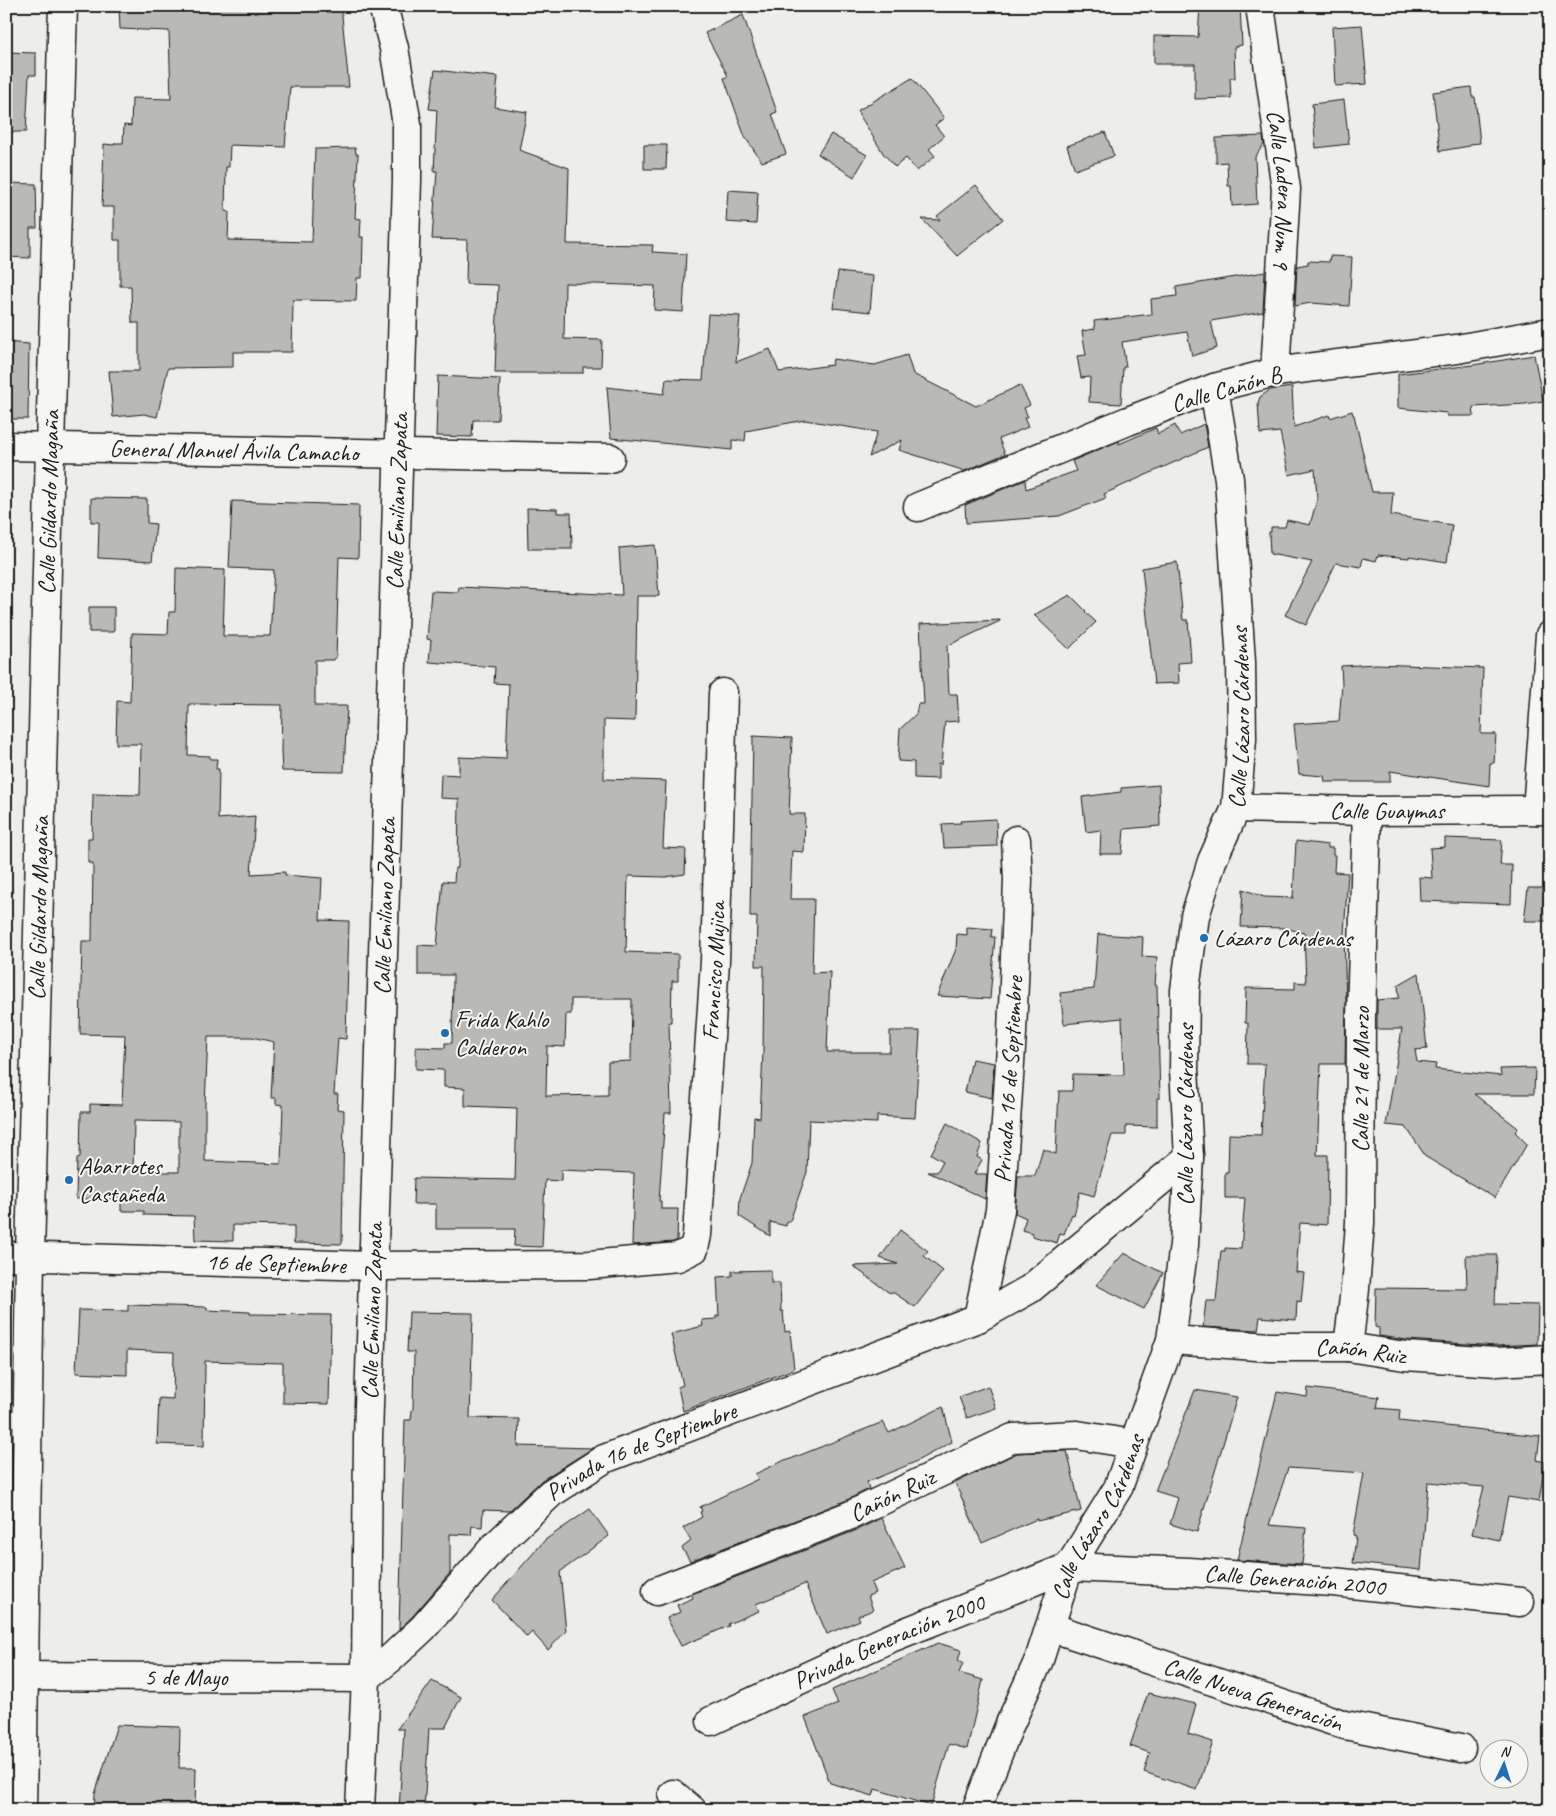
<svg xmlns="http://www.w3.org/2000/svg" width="1556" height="1816" font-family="Caveat,sans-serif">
<rect width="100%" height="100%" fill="#edede9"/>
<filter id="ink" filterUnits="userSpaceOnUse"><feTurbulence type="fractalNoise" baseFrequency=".02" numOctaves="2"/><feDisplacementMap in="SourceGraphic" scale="10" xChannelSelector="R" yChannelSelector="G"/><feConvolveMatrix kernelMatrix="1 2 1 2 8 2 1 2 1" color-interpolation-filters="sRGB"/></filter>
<g filter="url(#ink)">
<path fill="#b9b9b6" stroke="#1c1c1c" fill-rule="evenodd" d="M 119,6 L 211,6 L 211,9 L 341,6 L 349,87 L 290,87 L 285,147 L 230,145 L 229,167 L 226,167 L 225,211 L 229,212 L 228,240 L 312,242 L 315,149 L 355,148 L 356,154 L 358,154 L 355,218 L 361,219 L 360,237 L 363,237 L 362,278 L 357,278 L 356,301 L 293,300 L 292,352 L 233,352 L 233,367 L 168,368 L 157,417 L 144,414 L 113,417 L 109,371 L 139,371 L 139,323 L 132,323 L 131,286 L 120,286 L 120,240 L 114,240 L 114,207 L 102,207 L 104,144 L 114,145 L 115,143 L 123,143 L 124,125 L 131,126 L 132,98 L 171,99 L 169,31 L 120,29 Z
M 1200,6 L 1240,6 L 1242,45 L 1234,47 L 1235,78 L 1230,78 L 1231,98 L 1195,99 L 1195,64 L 1154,64 L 1154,36 L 1198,37 Z
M 743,15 L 777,112 L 772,114 L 786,154 L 762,162 L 745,137 L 724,78 L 728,76 L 705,33 Z
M 1362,25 L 1367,84 L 1335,86 L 1332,27 Z
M 6,52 L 36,53 L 36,75 L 29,75 L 26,132 L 6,132 Z
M 435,70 L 498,77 L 495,107 L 527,112 L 519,150 L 569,168 L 567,244 L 653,245 L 652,252 L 686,254 L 683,312 L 654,310 L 655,286 L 565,283 L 564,339 L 602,340 L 601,367 L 583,367 L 583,373 L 495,373 L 498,285 L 466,284 L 467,240 L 432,239 L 437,171 L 434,171 L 437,110 L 429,109 Z
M 912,78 L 944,118 L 935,125 L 944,136 L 929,149 L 935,156 L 917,171 L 906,158 L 895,167 L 883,153 L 857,111 Z
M 1471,87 L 1472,97 L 1475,97 L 1480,143 L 1470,144 L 1470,146 L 1440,151 L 1433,92 Z
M 1344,100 L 1349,144 L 1316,148 L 1312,104 Z
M 1105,132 L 1114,156 L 1075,170 L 1067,146 Z
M 831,134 L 867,155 L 854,177 L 818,154 Z
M 1263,136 L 1264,144 L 1255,157 L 1257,204 L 1232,206 L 1231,186 L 1228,186 L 1227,162 L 1216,163 L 1216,138 Z
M 644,145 L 667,145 L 666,169 L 644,169 Z
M 6,183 L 36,184 L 37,228 L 30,228 L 30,258 L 6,257 Z
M 976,185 L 1003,219 L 957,256 L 922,219 L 940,220 L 937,216 Z
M 728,190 L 758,192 L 756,224 L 726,222 Z
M 1330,256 L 1352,257 L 1349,306 L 1311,303 L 1295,306 L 1297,266 L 1308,264 L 1308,261 L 1329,262 Z
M 838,272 L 873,276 L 870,312 L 833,308 Z
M 1265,272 L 1263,312 L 1211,321 L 1217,348 L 1192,356 L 1187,332 L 1122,342 L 1126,367 L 1123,367 L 1121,404 L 1089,402 L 1090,377 L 1081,378 L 1077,356 L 1086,355 L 1082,331 L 1095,329 L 1094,321 L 1152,314 L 1151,299 L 1177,296 L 1176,287 Z
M 708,314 L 740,316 L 736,362 L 770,349 L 779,372 L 832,365 L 833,359 L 867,364 L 866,365 L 867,364 L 875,365 L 907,355 L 913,374 L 976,406 L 1020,385 L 1030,405 L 1024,408 L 1028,417 L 1024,418 L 1028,427 L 999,439 L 1005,454 L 962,472 L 962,470 L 899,450 L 902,440 L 869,457 L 877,432 L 805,420 L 746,431 L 745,441 L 732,440 L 732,450 L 611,438 L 607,387 L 664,394 L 666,379 L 703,380 Z
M 6,342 L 29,344 L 28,419 L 6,419 Z
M 1534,355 L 1543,401 L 1525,404 L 1473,407 L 1474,416 L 1447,416 L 1447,413 L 1398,408 L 1398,374 L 1473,365 Z
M 438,376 L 500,379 L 498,420 L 473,420 L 472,437 L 436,436 Z
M 1292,387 L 1294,427 L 1329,415 L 1330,418 L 1352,411 L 1353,415 L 1354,415 L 1372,492 L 1393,492 L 1391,515 L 1452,525 L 1447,562 L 1409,556 L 1409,558 L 1378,555 L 1376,561 L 1363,558 L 1361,567 L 1336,563 L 1306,625 L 1285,615 L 1312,562 L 1270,554 L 1269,532 L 1271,532 L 1271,527 L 1285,527 L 1287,520 L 1310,525 L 1317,499 L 1315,469 L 1289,475 L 1280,432 L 1260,434 L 1258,403 L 1260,397 L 1270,390 Z
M 1204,424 L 1208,447 L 1104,494 L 1106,498 L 1059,516 L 966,523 L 965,505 L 1025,480 L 1026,489 L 1076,471 L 1072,461 L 1119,441 L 1119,444 L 1156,428 L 1158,434 L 1175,425 L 1180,435 Z
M 91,498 L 147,499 L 147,523 L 156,524 L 152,561 L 98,558 L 99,522 L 91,522 Z
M 232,501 L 359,505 L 358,558 L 339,557 L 336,658 L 334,658 L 334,660 L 315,660 L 315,706 L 347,706 L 344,772 L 282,771 L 281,752 L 282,705 L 189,704 L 188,755 L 210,756 L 210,759 L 217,759 L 216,769 L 219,769 L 218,819 L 255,816 L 251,874 L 285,872 L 285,875 L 322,878 L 320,920 L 349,921 L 346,1039 L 338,1038 L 334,1094 L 338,1094 L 337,1109 L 344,1110 L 342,1244 L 294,1243 L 294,1226 L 233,1225 L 233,1241 L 195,1240 L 194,1216 L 144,1215 L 144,1211 L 121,1211 L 121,1199 L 76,1199 L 77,1158 L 80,1157 L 81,1112 L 90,1112 L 90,1104 L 122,1105 L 125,1035 L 80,1034 L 82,941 L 92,941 L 93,863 L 88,863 L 88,838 L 92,838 L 93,794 L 140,795 L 141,744 L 116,744 L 117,701 L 130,702 L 132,633 L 168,634 L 169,612 L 175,612 L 176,568 L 225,570 L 223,636 L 270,636 L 274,570 L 229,568 ZM 208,1037 L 252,1037 L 274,1042 L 271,1098 L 276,1098 L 276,1104 L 283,1105 L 281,1164 L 205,1161 L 205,1105 ZM 134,1121 L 179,1122 L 179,1172 L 133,1172 Z
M 527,508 L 557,509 L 557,513 L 571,513 L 572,549 L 528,549 Z
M 655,545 L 659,596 L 637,596 L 635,721 L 604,720 L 604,779 L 666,781 L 663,848 L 686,849 L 685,874 L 665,877 L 628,876 L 626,952 L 678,954 L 678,981 L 672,981 L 671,1022 L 669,1022 L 671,1113 L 665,1113 L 659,1201 L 661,1201 L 661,1209 L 678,1209 L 677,1240 L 674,1242 L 632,1245 L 634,1173 L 561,1170 L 561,1181 L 545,1180 L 542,1247 L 514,1246 L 515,1229 L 436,1229 L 436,1204 L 413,1204 L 414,1178 L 515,1180 L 517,1108 L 465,1106 L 465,1088 L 444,1087 L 444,1070 L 416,1069 L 416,1047 L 445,1048 L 445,1043 L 452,1043 L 453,975 L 418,975 L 418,945 L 437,946 L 443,881 L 454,882 L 455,868 L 458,868 L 459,799 L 440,798 L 441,774 L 459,775 L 459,757 L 506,759 L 509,684 L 494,683 L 495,667 L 429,662 L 431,640 L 427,639 L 431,591 L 458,592 L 459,587 L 622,595 L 619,548 ZM 571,999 L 632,999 L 631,1061 L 608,1062 L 608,1095 L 546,1096 L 547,1046 L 565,1047 L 566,1014 L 571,1014 Z
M 1177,562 L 1183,620 L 1188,620 L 1191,662 L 1178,663 L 1179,683 L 1154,684 L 1142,568 Z
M 1070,595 L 1086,611 L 1085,612 L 1096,622 L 1069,649 L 1034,615 Z
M 89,607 L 114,607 L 114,632 L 89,632 Z
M 1000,620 L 1000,621 L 947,646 L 949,694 L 957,694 L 959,721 L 945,722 L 941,765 L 938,764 L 938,779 L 914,778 L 914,762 L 898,761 L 900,729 L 916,714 L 918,704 L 924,704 L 920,624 Z
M 1376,664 L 1483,668 L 1481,734 L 1496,734 L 1494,763 L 1490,763 L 1489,786 L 1390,771 L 1390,782 L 1325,782 L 1324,776 L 1299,774 L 1294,724 L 1339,721 L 1342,684 L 1341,666 Z
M 753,736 L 792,738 L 789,814 L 805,814 L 804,852 L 792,851 L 790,899 L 814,899 L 812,973 L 830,972 L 827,1052 L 890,1052 L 890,1031 L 920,1031 L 915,1118 L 877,1116 L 877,1123 L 809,1120 L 807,1172 L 790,1221 L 787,1221 L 786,1226 L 770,1222 L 770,1236 L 739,1216 L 740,1198 L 752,1163 L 754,1117 L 760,1118 L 763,1052 L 764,966 L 756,966 L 757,917 L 750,917 Z
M 1159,785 L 1160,826 L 1124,829 L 1122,854 L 1100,854 L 1101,830 L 1086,832 L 1082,797 L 1121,792 L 1121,788 Z
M 996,819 L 997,846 L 944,848 L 942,824 L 961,823 L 960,821 Z
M 1445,838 L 1502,840 L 1500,865 L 1512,865 L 1511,904 L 1420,901 L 1419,877 L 1432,878 L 1430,848 L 1445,847 Z
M 1296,841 L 1328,845 L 1328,848 L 1333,848 L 1333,855 L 1335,855 L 1334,872 L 1348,873 L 1344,934 L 1346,1003 L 1345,1064 L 1321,1064 L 1317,1155 L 1328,1155 L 1327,1225 L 1300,1223 L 1296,1272 L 1304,1273 L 1301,1302 L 1297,1301 L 1296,1320 L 1260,1317 L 1258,1330 L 1203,1327 L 1206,1301 L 1216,1301 L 1221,1251 L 1225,1251 L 1225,1248 L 1241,1249 L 1245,1198 L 1225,1198 L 1225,1172 L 1228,1172 L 1229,1134 L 1261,1135 L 1265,1064 L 1247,1064 L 1248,1023 L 1245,1023 L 1246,988 L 1295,989 L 1295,982 L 1306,983 L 1304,933 L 1285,928 L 1241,927 L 1243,889 L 1264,897 L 1293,898 Z
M 1528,888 L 1550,888 L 1550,921 L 1524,921 Z
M 967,927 L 992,929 L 991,937 L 995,937 L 990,999 L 937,996 L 956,949 L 957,934 L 967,935 Z
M 1098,934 L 1143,937 L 1142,956 L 1157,957 L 1155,985 L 1157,985 L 1160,1098 L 1157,1098 L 1157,1127 L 1126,1126 L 1126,1135 L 1112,1135 L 1094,1196 L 1080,1192 L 1074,1215 L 1072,1214 L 1064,1234 L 1060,1233 L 1057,1243 L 1032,1236 L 1032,1233 L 1022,1230 L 1026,1218 L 1015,1213 L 1018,1176 L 1035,1176 L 1043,1149 L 1056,1154 L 1059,1091 L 1072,1091 L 1073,1074 L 1124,1075 L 1122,1018 L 1064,1024 L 1060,993 L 1094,989 Z
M 1419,973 L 1427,1049 L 1415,1050 L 1417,1062 L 1436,1064 L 1435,1069 L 1501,1076 L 1500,1069 L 1535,1068 L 1534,1094 L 1474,1094 L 1518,1128 L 1515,1132 L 1527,1144 L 1495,1198 L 1426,1157 L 1406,1127 L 1386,1125 L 1402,1029 L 1377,1029 L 1377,1000 L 1399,998 L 1398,985 Z
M 972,1059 L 994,1063 L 992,1098 L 965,1092 Z
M 947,1123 L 982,1143 L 977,1157 L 982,1160 L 974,1174 L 987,1174 L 985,1199 L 928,1172 L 937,1172 L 943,1161 L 931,1154 Z
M 900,1230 L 928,1251 L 924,1256 L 943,1271 L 915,1307 L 894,1293 L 888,1292 L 853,1266 L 898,1264 L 880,1258 Z
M 1124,1253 L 1163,1273 L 1144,1309 L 1096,1285 Z
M 1466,1255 L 1497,1255 L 1495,1304 L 1538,1305 L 1537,1344 L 1497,1346 L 1407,1340 L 1379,1336 L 1379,1328 L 1375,1327 L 1376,1288 L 1467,1289 Z
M 771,1270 L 771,1283 L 780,1283 L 781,1311 L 783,1311 L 785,1332 L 790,1331 L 794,1369 L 683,1411 L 678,1387 L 683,1385 L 671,1334 L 703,1326 L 702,1320 L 716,1319 L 716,1316 L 719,1316 L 717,1277 L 732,1276 L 732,1271 Z
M 128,1305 L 207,1307 L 207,1310 L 250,1312 L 250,1314 L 331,1315 L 329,1404 L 283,1403 L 283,1363 L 205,1361 L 204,1446 L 157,1444 L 159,1398 L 173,1399 L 174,1352 L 127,1350 L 127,1375 L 76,1373 L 79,1310 L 128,1311 Z
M 409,1312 L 473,1313 L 470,1418 L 519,1419 L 518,1446 L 593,1448 L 542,1480 L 509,1511 L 483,1510 L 482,1527 L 472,1526 L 471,1535 L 450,1534 L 450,1573 L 412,1617 L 399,1629 L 405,1420 L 411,1420 L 412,1410 L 413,1410 L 414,1352 L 407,1352 Z
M 988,1386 L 996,1408 L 967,1418 L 959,1397 Z
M 1308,1388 L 1379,1397 L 1377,1408 L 1400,1410 L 1399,1421 L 1540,1436 L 1537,1460 L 1545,1462 L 1539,1502 L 1508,1497 L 1499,1540 L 1472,1534 L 1484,1487 L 1428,1482 L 1421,1570 L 1353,1563 L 1356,1536 L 1353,1535 L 1364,1473 L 1288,1468 L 1269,1525 L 1306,1528 L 1302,1564 L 1237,1560 L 1277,1392 L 1307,1397 Z
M 1195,1390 L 1237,1397 L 1197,1532 L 1170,1524 L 1178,1498 L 1155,1491 Z
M 943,1407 L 952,1442 L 913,1463 L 867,1482 L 869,1489 L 845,1501 L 690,1561 L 682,1548 L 691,1541 L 683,1528 L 702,1517 L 700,1512 L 702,1511 L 700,1507 L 758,1479 L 755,1474 L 787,1459 L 788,1460 L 883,1422 L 889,1433 Z
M 1067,1451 L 1081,1511 L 1037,1521 L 1037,1519 L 982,1543 L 955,1483 L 1017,1453 Z
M 590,1509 L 609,1536 L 560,1572 L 566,1631 L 548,1650 L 532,1632 L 527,1637 L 492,1600 L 545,1540 Z
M 881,1518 L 905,1568 L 871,1583 L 875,1593 L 868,1596 L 873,1610 L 858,1616 L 860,1620 L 827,1634 L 805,1584 L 756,1604 L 759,1611 L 728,1624 L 729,1626 L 681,1646 L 667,1618 L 680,1612 L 677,1605 L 693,1598 L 692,1594 L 857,1530 Z
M 938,1643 L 961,1650 L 958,1661 L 963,1663 L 959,1673 L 983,1680 L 967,1749 L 949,1744 L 931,1806 L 875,1789 L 873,1796 L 830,1783 L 805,1717 L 838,1704 L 832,1690 Z
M 432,1681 L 461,1697 L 445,1728 L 429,1728 L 424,1810 L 399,1810 L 404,1729 L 397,1729 Z
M 1148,1693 L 1196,1704 L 1188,1734 L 1213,1742 L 1197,1790 L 1144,1772 L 1150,1753 L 1130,1746 Z
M 117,1725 L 180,1727 L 179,1768 L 196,1768 L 195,1810 L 94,1810 L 95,1794 Z"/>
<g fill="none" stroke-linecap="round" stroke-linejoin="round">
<g stroke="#1c1c1c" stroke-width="31">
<g id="minor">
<path id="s1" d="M 1260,6 L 1286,189 L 1275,372"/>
<path id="s2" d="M 6,446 L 610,458"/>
<path d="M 918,507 L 1128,421 L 1214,388"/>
<path id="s3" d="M 1236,808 L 1367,811 L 1550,810"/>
<path d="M 1537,810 L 1550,635"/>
<path id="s4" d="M 6,1256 L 374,1266 L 589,1265 L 678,1257 L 694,1249 L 697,1235 L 715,961 L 723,693"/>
<path id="s5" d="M 978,1318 L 1000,1210 L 1012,1033 L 1018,880 L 1016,840"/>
<path id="s6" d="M 1171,1340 L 1270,1347 L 1348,1347 L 1405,1356 L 1497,1362 L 1550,1359"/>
<path id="s7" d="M 1348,1347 L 1355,1289 L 1360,1223 L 1361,1016 L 1367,811"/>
<path id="s8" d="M 657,1591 L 851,1515 L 1013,1438 L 1077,1435 L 1133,1444"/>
<path id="s9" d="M 1050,1627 L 1345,1725 L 1461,1748"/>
<path id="s10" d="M 711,1721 L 888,1639 L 1069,1567 L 1189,1572 L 1333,1582 L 1520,1602"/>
<path d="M 673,1794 L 692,1810"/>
<path id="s11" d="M 22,1810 L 30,1257 L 50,447 L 63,6"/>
<path id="s12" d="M 360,1810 L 366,1678 L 368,1438 L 407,180 L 407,124 L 394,48 L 383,6"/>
<path id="s13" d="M 976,1810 L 1009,1726 L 1039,1660 L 1069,1567 L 1118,1488 L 1171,1340 L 1184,1245 L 1189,1157"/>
</g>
</g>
<g stroke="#1c1c1c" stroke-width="31">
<g id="tertiary">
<path id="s14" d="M 6,1676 L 366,1678 L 391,1658 L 423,1628 L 494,1547 L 551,1493 L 604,1459 L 978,1318 L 1030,1289 L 1189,1157 L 1184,1069 L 1185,990 L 1195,916 L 1212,861 L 1236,808 L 1242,739 L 1241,662 L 1229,479 L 1214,388 L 1275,372 L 1457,349 L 1550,332"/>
</g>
</g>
<use href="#minor" stroke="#f6f6f2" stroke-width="28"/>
<use href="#tertiary" stroke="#f6f6f2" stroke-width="28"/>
</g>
</g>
<g fill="#1f6fb2" stroke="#f6f6f2" stroke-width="2">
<circle cx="1204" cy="938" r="5"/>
<circle cx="445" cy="1033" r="5"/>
<circle cx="69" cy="1180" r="5"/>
</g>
<g text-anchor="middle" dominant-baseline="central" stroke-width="4" stroke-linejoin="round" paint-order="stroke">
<g font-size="24" fill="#1c1c1c" stroke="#f6f6f2">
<text stroke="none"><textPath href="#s1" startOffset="185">Calle Ladera Num 9</textPath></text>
<text transform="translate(1226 389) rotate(-16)">Calle Cañón B</text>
<text stroke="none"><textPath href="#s2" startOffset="228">General Manuel Ávila Camacho</textPath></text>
<text stroke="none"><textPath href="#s12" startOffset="1309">Calle Emiliano Zapata</textPath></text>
<text stroke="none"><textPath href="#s11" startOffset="1308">Calle Gildardo Magaña</textPath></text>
<text stroke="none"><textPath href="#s14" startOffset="1799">Calle Lázaro Cárdenas</textPath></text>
<text stroke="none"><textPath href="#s3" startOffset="151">Calle Guaymas</textPath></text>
<text stroke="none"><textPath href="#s12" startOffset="904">Calle Emiliano Zapata</textPath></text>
<text stroke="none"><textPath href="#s11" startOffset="902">Calle Gildardo Magaña</textPath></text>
<text stroke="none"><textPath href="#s4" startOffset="969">Francisco Mujica</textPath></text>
<text stroke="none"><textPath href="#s5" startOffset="241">Privada 16 de Septiembre</textPath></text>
<text stroke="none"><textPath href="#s7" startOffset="268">Calle 21 de Marzo</textPath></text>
<text transform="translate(1185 1115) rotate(-90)">Calle Lázaro Cárdenas</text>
<text stroke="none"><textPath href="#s4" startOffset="270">16 de Septiembre</textPath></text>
<text stroke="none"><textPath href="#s12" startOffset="499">Calle Emiliano Zapata</textPath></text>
<text stroke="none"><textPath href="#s6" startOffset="190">Cañón Ruiz</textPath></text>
<text stroke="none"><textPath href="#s14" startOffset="722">Privada 16 de Septiembre</textPath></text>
<text stroke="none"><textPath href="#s8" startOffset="254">Cañón Ruiz</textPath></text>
<text stroke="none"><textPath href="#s13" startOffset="318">Calle Lázaro Cárdenas</textPath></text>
<text stroke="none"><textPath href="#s10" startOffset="616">Calle Generación 2000</textPath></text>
<text stroke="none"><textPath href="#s10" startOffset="195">Privada Generación 2000</textPath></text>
<text stroke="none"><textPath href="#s14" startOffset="180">5 de Mayo</textPath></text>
<text stroke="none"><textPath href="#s9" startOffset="214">Calle Nueva Generación</textPath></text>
</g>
<g font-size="24" fill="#1c1c1c" stroke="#f6f6f2" text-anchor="start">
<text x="1214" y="938">Lázaro Cárdenas</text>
<text x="455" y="1019">Frida Kahlo<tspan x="455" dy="28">Calderon</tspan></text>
<text x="79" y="1166">Abarrotes<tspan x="79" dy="28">Castañeda</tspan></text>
</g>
</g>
<rect width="1556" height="1816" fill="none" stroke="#f6f6f2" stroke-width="25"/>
<rect x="12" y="12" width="1531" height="1791" fill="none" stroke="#1c1c1c" stroke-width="2" filter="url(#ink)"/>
<g transform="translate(1504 1764) rotate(4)"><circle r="24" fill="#f6f6f2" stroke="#9f9f9c"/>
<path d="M0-4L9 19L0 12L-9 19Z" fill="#1f6fb2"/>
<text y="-8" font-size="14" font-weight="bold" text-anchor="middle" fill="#1c1c1c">N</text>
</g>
</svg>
